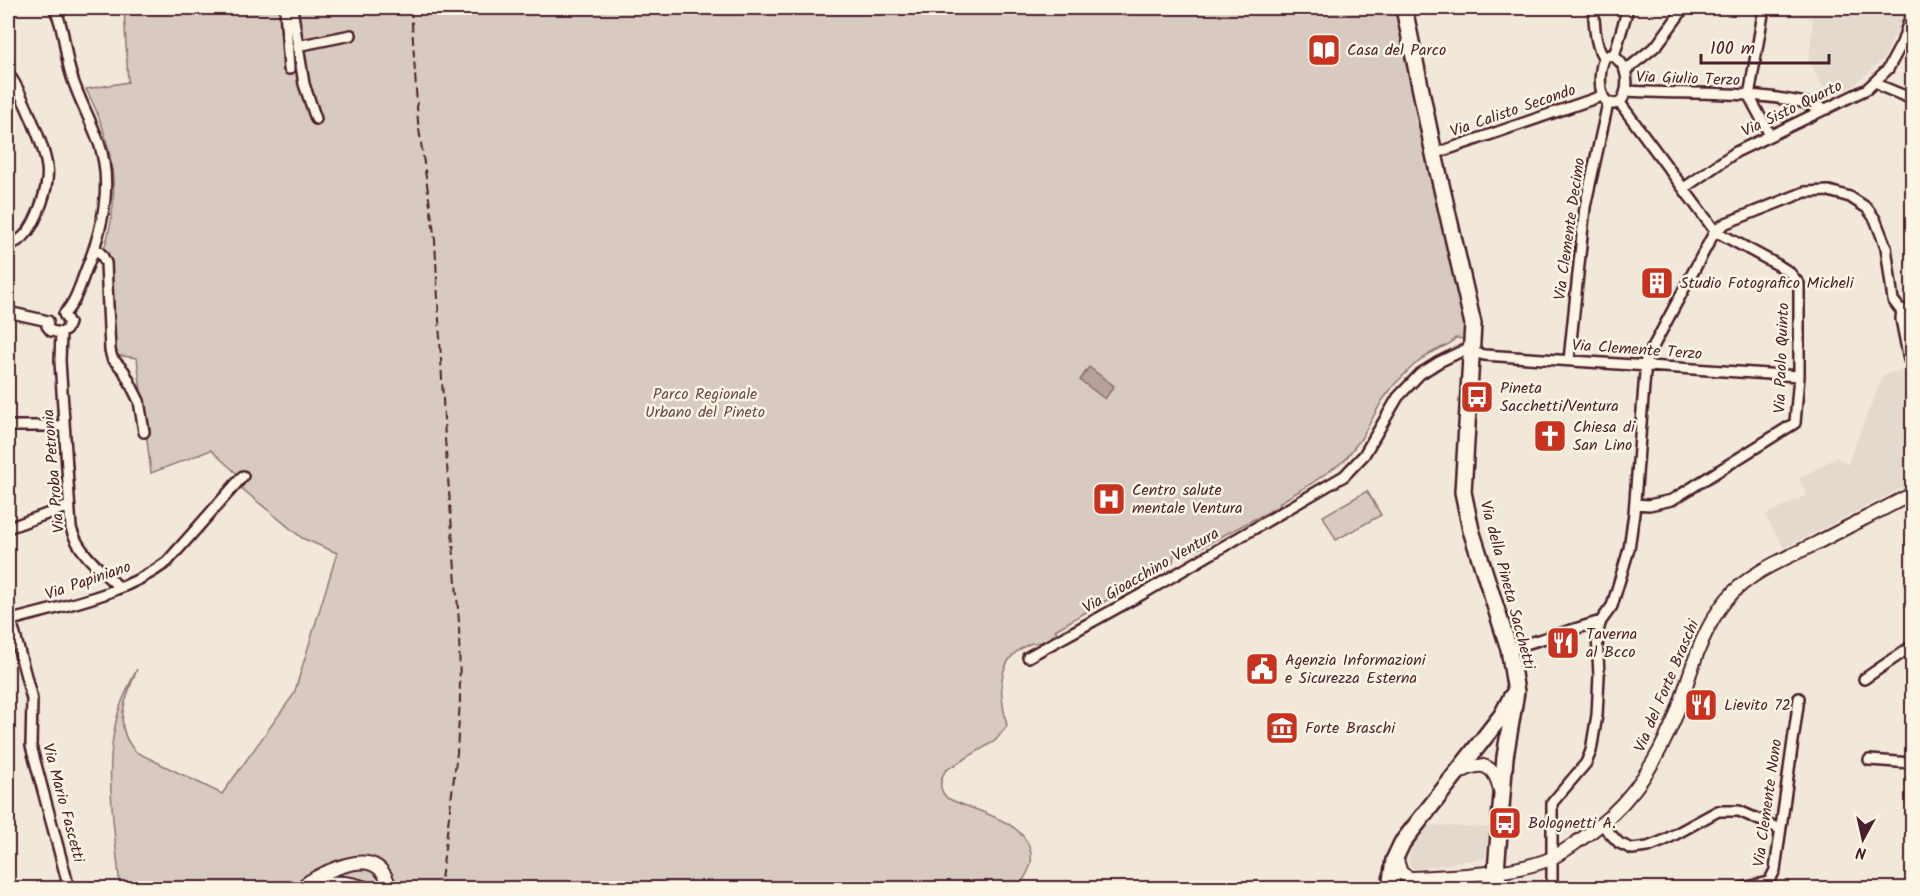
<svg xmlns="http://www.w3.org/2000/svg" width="1920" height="896" font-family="Kalam,sans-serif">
<rect width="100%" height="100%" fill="#f1e8da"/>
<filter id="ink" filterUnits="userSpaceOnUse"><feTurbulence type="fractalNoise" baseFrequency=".0167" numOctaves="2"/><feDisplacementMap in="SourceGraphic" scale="12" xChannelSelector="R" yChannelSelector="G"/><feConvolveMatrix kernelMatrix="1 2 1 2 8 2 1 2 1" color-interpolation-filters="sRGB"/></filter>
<g filter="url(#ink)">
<path fill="#e4d9cd" d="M 1768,8 L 1905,8 L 1901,22 L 1884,58 L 1852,87 L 1828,96 L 1809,60 L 1813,19 L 1768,11 Z
M 1912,368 L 1912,483 L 1784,548 L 1765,515 L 1807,495 L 1799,479 L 1837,457 L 1847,465 L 1883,375 Z
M 1427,825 L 1489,828 L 1485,858 L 1415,869 L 1409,865 L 1408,859 L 1413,840 Z"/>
<path fill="#d8cac0" stroke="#917476" stroke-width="1.5" d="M 124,8 L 1395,8 L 1427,165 L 1466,323 L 1465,339 L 1455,338 L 1451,343 L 1431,353 L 1413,366 L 1394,385 L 1382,401 L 1362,437 L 1345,460 L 1309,485 L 1279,503 L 1281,505 L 1194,551 L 1175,549 L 1173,562 L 1055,630 L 1057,632 C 1052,636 1047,641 1041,642 C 1038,643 1035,642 1032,643 C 993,658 1000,693 1007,726 L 995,741 L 946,770 C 939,780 938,789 947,798 C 974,812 1036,821 1031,863 C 1030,871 1022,881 1019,888 L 120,888 C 115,828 100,756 123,699 C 127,689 132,679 137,669 C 126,698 111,726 136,752 L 222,794 L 294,694 L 337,553 L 302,538 L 241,488 L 246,482 L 211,450 L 151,473 L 137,358 L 114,355 L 108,257 L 104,249 C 123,194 112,138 86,89 L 128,82 Z
M 1367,491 L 1381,515 L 1336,540 L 1323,516 Z"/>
<path fill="#b6a19c" stroke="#8b6d6f" stroke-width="1.5" d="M 1089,367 L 1114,386 L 1105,399 L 1080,380 Z"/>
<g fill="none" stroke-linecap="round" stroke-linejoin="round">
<g stroke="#4a1f2b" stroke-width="14">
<path id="minor" d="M 54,8 C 65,28 64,52 71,74 C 78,98 91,120 99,143 C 113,183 103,227 88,265 C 81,281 77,301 64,314
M 285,8 L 289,69
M 292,8 L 304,84 L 316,119
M 1593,8 C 1595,23 1594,45 1604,58
M 297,46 L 351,35
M 1610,55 C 1629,62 1631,88 1620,103 L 1613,104 L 1606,101 C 1598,92 1599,68 1605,57 Z
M 1614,56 L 1628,8
M 1626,70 L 1657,45 L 1684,8
M 8,73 C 21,91 44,144 47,167 C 50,185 37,223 24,236 C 19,241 14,243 8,245
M 1876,81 L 1883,87 L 1912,99
M 1626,91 C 1689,95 1768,89 1827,109
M 1749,96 L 1764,8
M 1749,96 L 1770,135
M 1620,103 L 1715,231 L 1778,265 L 1789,272 L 1799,284 L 1799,376 L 1795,423 L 1672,500 L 1649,505 L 1635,504
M 1434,154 L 1602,96
M 1684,188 L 1736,152 L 1867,89 L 1888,69 L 1902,43 L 1912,11
M 95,248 L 102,255 L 106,263 L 110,350 L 112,358 L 124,371 L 139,401 L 144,432
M 1902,309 L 1901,319 L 1909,360
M 8,312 L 48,321
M 48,321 L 47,326 L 51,331 L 61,333 L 66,330 L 69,323 L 64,314
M 61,333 L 60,361 L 71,528 C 78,553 102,571 120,588
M 1569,360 L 1585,207 L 1608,103
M 8,426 L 64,426
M 8,528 L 69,506
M 11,620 L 32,699 L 31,746 L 69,888
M 8,621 C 62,606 121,596 167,562 L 243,476
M 1509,649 L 1601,621
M 1028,657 L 1144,593 L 1344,476 L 1364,455 L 1398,397 L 1420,374 L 1439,362 L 1464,350 L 1484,355 L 1799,376
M 1864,679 L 1912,646
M 1869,760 L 1912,763
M 1602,825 L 1619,843 L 1632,849 L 1648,847 L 1663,841 L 1718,811 L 1739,811 L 1780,829
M 1552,888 L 1552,803 L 1586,763 L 1591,751 L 1597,715 L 1599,676 L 1597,634 L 1601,621 L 1612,606 L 1629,549 L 1634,513 L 1646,360 L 1715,231 L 1726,223 L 1805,192 L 1829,191 L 1850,197 L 1867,208 L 1875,219 L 1886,247 L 1893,300 L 1899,308 L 1912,312
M 1742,888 L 1769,882 L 1775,870 L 1799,698"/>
</g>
<g stroke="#4a1f2b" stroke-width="16">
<path id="tertiary" d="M 1459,773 C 1482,760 1494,764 1500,790
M 1396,857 L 1401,873 L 1410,878 C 1452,876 1505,875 1545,861 C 1556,857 1567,849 1577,842 C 1624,811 1652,772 1674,720 C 1690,679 1698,634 1727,599 C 1750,572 1784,559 1815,544 C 1847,527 1880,511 1912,494
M 1496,871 L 1500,881 L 1499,888
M 301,888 C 309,880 319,876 329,871 C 355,860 381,854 390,888
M 309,888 C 327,881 348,881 365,888"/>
</g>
<g stroke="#4a1f2b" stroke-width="20">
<path id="primary" d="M 1404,8 L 1434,154 L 1473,324 L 1463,492 L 1471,530 L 1509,649 L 1516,692 L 1505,757 L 1496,871 L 1490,888
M 1390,888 L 1394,860 L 1402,843 L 1502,715 L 1512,696"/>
</g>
<use href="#minor" stroke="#fcf5e5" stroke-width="9"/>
<use href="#tertiary" stroke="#fcf5e5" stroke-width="12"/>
<use href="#primary" stroke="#fcf5e5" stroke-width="15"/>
<path stroke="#4a1f2b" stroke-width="2" stroke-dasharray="9 4.5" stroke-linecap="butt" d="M 411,8 L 418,122 L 435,240 L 445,439 L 459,622 L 460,699 L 457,753 L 440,888"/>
</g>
</g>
<defs>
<g id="library-square" transform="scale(1.725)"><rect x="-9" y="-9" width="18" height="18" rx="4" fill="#c8321e" stroke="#fcf5e5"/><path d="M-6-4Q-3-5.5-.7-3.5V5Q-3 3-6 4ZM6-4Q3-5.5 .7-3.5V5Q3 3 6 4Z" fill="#fff"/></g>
<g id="building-square" transform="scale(1.725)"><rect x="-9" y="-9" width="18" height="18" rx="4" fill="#c8321e" stroke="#fcf5e5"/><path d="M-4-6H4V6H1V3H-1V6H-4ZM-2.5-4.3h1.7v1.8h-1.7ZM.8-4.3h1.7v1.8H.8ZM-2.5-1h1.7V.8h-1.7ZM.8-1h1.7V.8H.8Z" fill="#fff"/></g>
<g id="bus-square" transform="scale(1.725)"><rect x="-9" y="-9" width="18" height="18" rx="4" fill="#c8321e" stroke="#fcf5e5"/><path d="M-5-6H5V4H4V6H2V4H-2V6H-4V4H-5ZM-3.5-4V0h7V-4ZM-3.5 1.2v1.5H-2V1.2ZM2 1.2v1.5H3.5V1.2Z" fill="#fff"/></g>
<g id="church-square" transform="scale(1.725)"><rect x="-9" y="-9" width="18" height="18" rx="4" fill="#c8321e" stroke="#fcf5e5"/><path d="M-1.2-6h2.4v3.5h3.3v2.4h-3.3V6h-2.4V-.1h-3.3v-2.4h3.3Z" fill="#fff"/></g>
<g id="hospital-square" transform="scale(1.725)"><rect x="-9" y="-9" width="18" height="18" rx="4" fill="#c8321e" stroke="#fcf5e5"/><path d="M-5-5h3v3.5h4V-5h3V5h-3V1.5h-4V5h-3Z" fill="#fff"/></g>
<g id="restaurant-square" transform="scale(1.725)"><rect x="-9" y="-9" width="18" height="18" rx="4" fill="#c8321e" stroke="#fcf5e5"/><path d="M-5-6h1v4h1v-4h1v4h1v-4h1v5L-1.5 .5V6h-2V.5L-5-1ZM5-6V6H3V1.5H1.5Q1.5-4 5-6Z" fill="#fff"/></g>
<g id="civic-square" transform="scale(1.725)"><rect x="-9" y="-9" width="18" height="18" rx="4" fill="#c8321e" stroke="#fcf5e5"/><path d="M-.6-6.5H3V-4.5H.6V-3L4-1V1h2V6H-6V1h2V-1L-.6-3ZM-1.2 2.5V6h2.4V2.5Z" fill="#fff"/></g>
<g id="museum-square" transform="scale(1.725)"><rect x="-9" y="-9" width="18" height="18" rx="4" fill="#c8321e" stroke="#fcf5e5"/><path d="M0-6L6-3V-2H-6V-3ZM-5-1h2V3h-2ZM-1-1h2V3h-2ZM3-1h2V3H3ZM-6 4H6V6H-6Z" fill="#fff"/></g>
</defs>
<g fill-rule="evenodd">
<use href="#library-square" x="1324" y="50"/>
<use href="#building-square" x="1657" y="283"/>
<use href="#bus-square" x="1477" y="397"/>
<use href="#church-square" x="1550" y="436"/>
<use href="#hospital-square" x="1109" y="499"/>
<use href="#restaurant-square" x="1563" y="643"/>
<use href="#civic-square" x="1262" y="669"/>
<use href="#restaurant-square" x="1701" y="705"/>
<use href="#museum-square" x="1282" y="728"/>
<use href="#bus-square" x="1505" y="823"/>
</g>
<g text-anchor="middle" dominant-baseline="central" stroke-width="5" stroke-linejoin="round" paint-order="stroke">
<g font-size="16" fill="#4a1f2b" stroke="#fcf5e5" text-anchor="start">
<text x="1347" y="50">Casa del Parco</text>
<text x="1680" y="283">Studio Fotografico Micheli</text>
<text x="1500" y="388">Pineta<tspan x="1500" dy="18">Sacchetti/Ventura</tspan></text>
<text x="1573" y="427">Chiesa di<tspan x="1573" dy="18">San Lino</tspan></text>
<text x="1132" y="490">Centro salute<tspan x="1132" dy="18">mentale Ventura</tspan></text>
<text x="1586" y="634">Taverna<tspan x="1586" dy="18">al Bcco</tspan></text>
<text x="1285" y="660">Agenzia Informazioni<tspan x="1285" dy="18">e Sicurezza Esterna</tspan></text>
<text x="1724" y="705">Lievito 72</text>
<text x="1305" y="728">Forte Braschi</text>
<text x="1528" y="823">Bolognetti A.</text>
</g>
<g font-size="16" fill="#4a1f2b" stroke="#fcf5e5">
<text transform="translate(1688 79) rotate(2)">Via Giulio Terzo</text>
<text transform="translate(1792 109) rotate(-26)">Via Sisto Quarto</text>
<text transform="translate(1513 111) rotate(-19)">Via Calisto Secondo</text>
<text transform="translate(1570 229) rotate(-82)">Via Clemente Decimo</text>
<text transform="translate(1637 350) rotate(4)">Via Clemente Terzo</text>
<text transform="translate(1782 358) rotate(-88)">Via Paolo Quinto</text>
<text transform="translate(54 471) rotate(-95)">Via Proba Petronia</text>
<text transform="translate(1151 571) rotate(-30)">Via Gioacchino Ventura</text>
<text transform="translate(88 581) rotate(-19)">Via Papiniano</text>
<text transform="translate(1507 585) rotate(75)">Via della Pineta Sacchetti</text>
<text transform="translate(1667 686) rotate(-67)">Via del Forte Braschi</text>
<text transform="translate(63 803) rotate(75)">Via Mario Fascetti</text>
<text transform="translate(1768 803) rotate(-82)">Via Clemente Nono</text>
</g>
<g font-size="16" fill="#6e4a50" stroke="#fcf5e5">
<text x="705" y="394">Parco Regionale<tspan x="705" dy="18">Urbano del Pineto</tspan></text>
</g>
</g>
<rect width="1920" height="896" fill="none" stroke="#fcf5e5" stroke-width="30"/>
<rect x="15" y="15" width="1890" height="866" fill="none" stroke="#4a1f2b" stroke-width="2" filter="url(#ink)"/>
<g transform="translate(1863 839) rotate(188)" stroke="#fcf5e5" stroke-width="4.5" paint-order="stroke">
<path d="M0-4.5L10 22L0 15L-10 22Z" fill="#4a1f2b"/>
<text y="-9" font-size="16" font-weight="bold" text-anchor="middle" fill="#4a1f2b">N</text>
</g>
<path d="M1701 54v9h128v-9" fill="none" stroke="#4a1f2b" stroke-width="3"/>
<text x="1710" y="54" font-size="18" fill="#4a1f2b" stroke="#fcf5e5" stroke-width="4.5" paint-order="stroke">100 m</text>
</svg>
